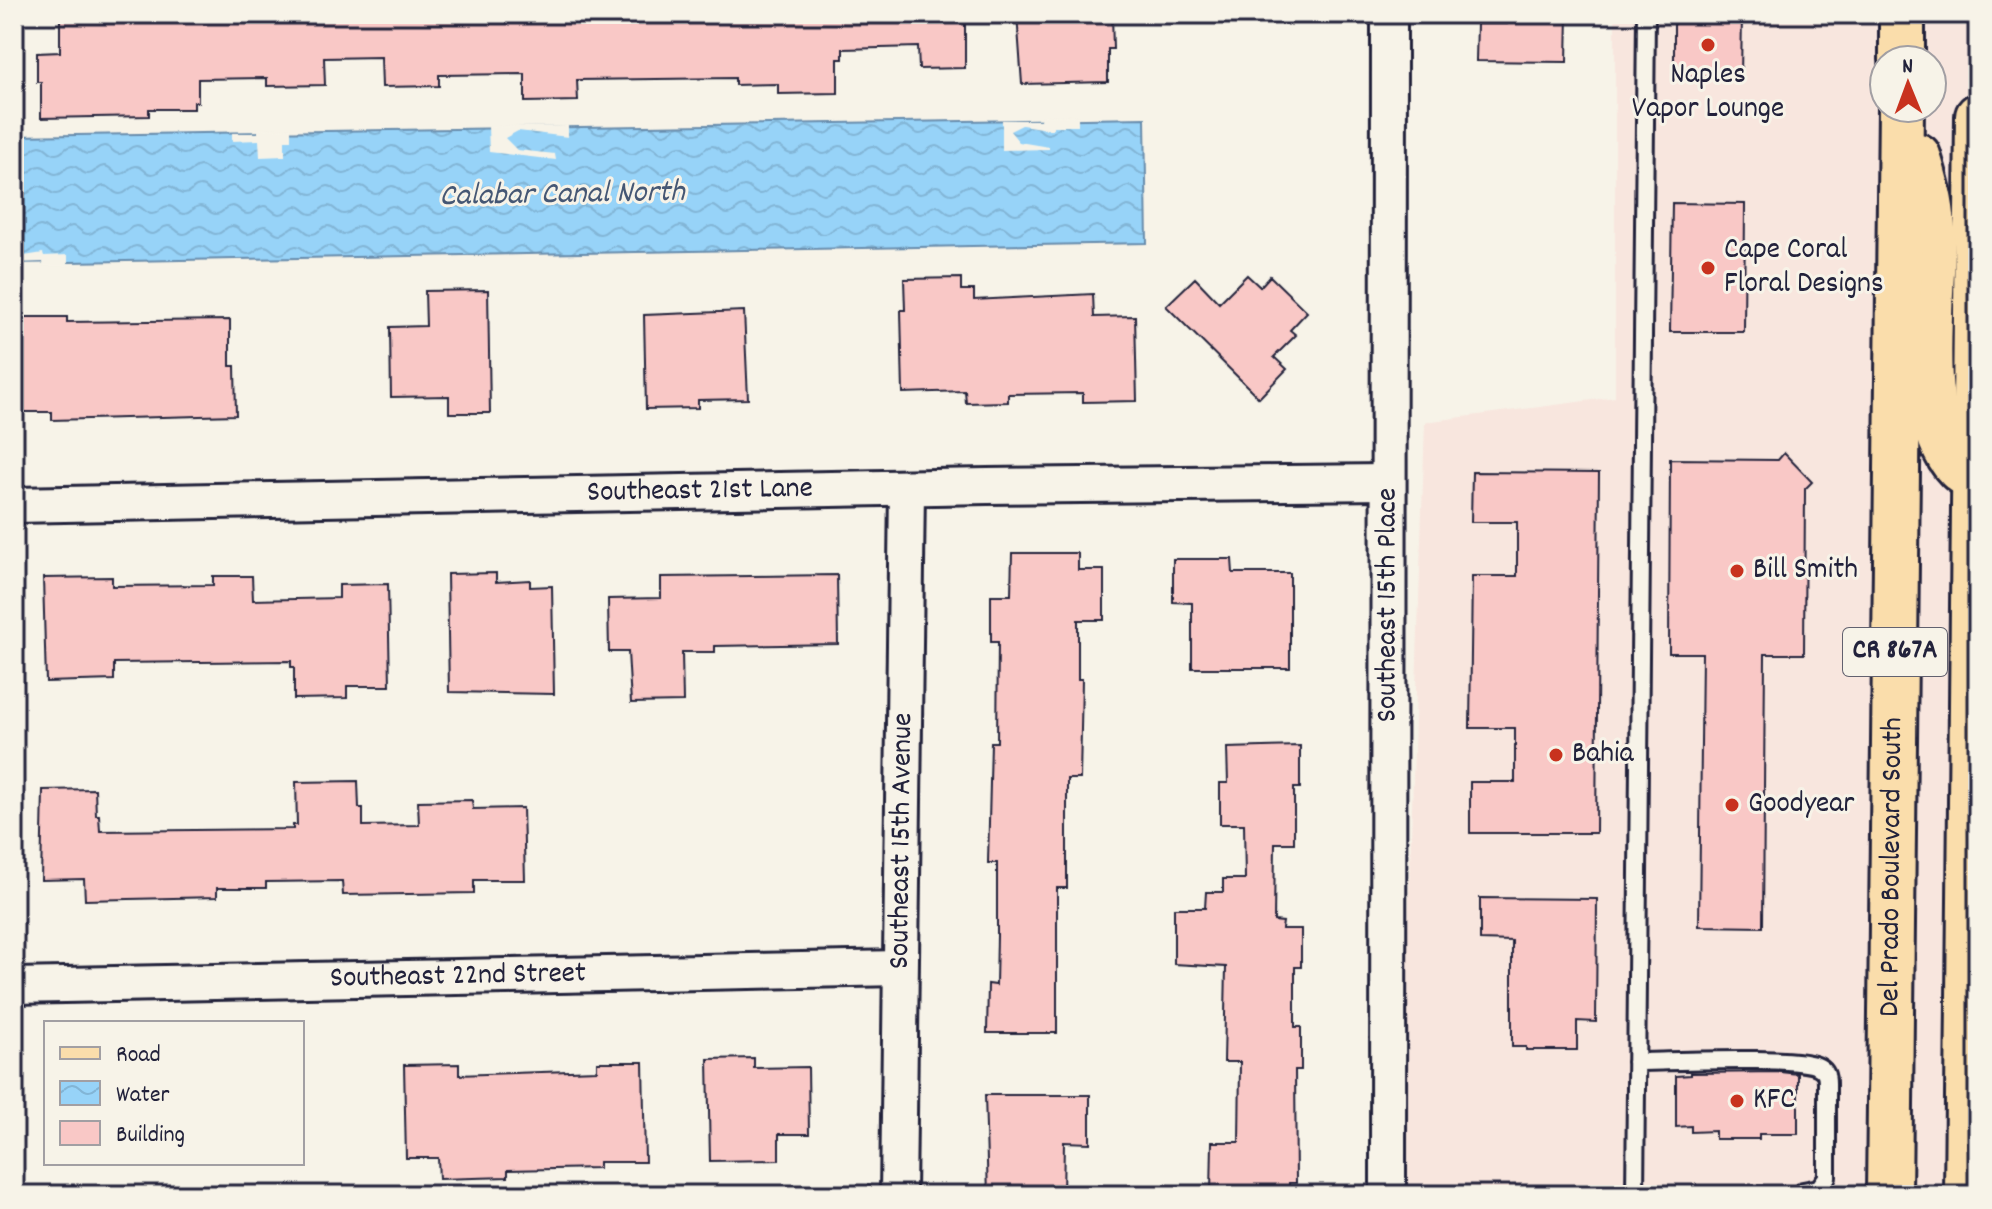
<svg xmlns="http://www.w3.org/2000/svg" width="1992" height="1209" font-family="Dekko,sans-serif">
<defs>
<pattern id="water-waves" width="16" height="10" patternUnits="userSpaceOnUse" patternTransform="scale(2)"><rect width="16" height="10" fill="#97d3f8"/><path d="M0 5q4-4 8 0t8 0" fill="none" stroke="#82b5d6"/></pattern>
</defs>
<rect width="100%" height="100%" fill="#f7f3e8"/>
<filter id="ink" filterUnits="userSpaceOnUse"><feTurbulence type="fractalNoise" baseFrequency=".0125" numOctaves="2"/><feDisplacementMap in="SourceGraphic" scale="16" xChannelSelector="R" yChannelSelector="G"/><feConvolveMatrix kernelMatrix="1 2 1 2 8 2 1 2 1" color-interpolation-filters="sRGB"/></filter>
<g filter="url(#ink)">
<path fill="#f8e6de" fill-rule="evenodd" d="M 1615,14 L 1978,14 L 1978,1195 L 1399,1195 L 1425,422 L 1615,397 ZM 1884,60 L 1932,60 L 1932,108 L 1884,108 Z"/>
<path fill="url(#water-waves)" stroke="#688cac" stroke-width="2" d="M 1145,118 L 1147,243 L 14,263 L 14,136 Z"/>
<path fill="#f7f3e8" d="M 1078,115 L 1078,126 L 1053,126 L 1053,130 L 1022,125 L 1010,131 L 1019,142 L 1049,147 L 1049,149 L 1002,150 L 1002,120 L 1041,120 L 1042,116 Z
M 568,126 L 568,137 L 518,131 L 505,138 L 517,150 L 555,154 L 556,160 L 489,152 L 488,127 Z
M 291,128 L 291,140 L 285,140 L 285,156 L 260,157 L 259,140 L 232,141 L 232,133 L 258,133 L 258,129 Z
M 43,253 L 44,256 L 68,255 L 68,266 L 44,266 L 43,262 L 14,263 L 14,255 L 18,257 Z"/>
<path fill="#f9c8c6" stroke="#22223b" stroke-width="2" d="M 60,14 L 965,14 L 965,68 L 919,69 L 918,47 L 843,49 L 843,59 L 838,59 L 838,93 L 778,94 L 778,84 L 735,85 L 735,78 L 577,80 L 578,101 L 525,102 L 525,74 L 439,75 L 439,86 L 382,87 L 381,57 L 324,58 L 325,85 L 267,86 L 267,78 L 198,79 L 198,102 L 194,102 L 194,109 L 149,109 L 149,116 L 41,118 L 41,82 L 37,82 L 37,53 L 60,52 Z
M 1017,14 L 1112,14 L 1113,49 L 1108,49 L 1108,82 L 1022,84 Z
M 1507,14 L 1568,14 L 1567,62 L 1476,61 L 1477,24 L 1507,24 Z
M 1674,14 L 1742,14 L 1741,76 L 1674,76 Z
M 1672,203 L 1745,204 L 1744,332 L 1670,332 Z
M 1247,275 L 1260,287 L 1270,276 L 1307,312 L 1290,330 L 1296,335 L 1274,357 L 1287,369 L 1259,398 L 1166,306 L 1195,278 L 1219,303 Z
M 961,278 L 961,290 L 974,290 L 974,300 L 1093,294 L 1094,317 L 1135,316 L 1137,401 L 1083,402 L 1083,393 L 1008,394 L 1008,402 L 966,403 L 965,391 L 903,393 L 901,310 L 905,310 L 904,279 Z
M 488,290 L 490,413 L 449,413 L 449,396 L 391,397 L 390,327 L 426,326 L 425,291 Z
M 744,311 L 748,399 L 698,400 L 698,408 L 646,409 L 644,315 Z
M 14,317 L 67,317 L 67,322 L 230,320 L 230,366 L 235,366 L 236,415 L 52,420 L 52,412 L 14,412 Z
M 1784,453 L 1812,482 L 1805,489 L 1804,654 L 1765,654 L 1763,927 L 1699,926 L 1702,653 L 1669,653 L 1670,459 L 1778,460 Z
M 1472,472 L 1599,473 L 1596,833 L 1470,833 L 1470,782 L 1515,782 L 1515,728 L 1470,728 L 1472,576 L 1517,576 L 1517,522 L 1471,522 Z
M 1012,553 L 1078,553 L 1078,570 L 1104,570 L 1104,620 L 1078,620 L 1078,679 L 1082,679 L 1080,779 L 1067,779 L 1067,888 L 1057,888 L 1057,1033 L 987,1033 L 988,984 L 996,985 L 997,936 L 997,863 L 988,863 L 991,742 L 997,742 L 998,642 L 991,642 L 991,595 L 1011,595 Z
M 1173,559 L 1232,559 L 1233,573 L 1290,573 L 1290,668 L 1192,668 L 1192,603 L 1173,602 Z
M 496,573 L 496,582 L 530,580 L 530,587 L 552,586 L 554,694 L 449,692 L 447,574 Z
M 837,575 L 838,644 L 715,646 L 715,652 L 682,652 L 683,702 L 631,703 L 628,652 L 609,652 L 608,599 L 661,598 L 661,577 Z
M 213,576 L 252,576 L 253,600 L 339,598 L 339,585 L 388,584 L 390,686 L 347,686 L 347,698 L 294,699 L 294,667 L 291,667 L 291,661 L 114,663 L 114,680 L 46,682 L 43,578 L 112,577 L 112,586 L 213,585 Z
M 1300,746 L 1300,788 L 1294,788 L 1294,843 L 1275,843 L 1274,921 L 1283,922 L 1282,929 L 1301,929 L 1301,967 L 1295,967 L 1295,1027 L 1301,1027 L 1301,1070 L 1295,1070 L 1296,1183 L 1289,1183 L 1289,1195 L 1211,1195 L 1212,1142 L 1239,1142 L 1240,1062 L 1224,1062 L 1226,967 L 1174,964 L 1174,908 L 1205,908 L 1206,892 L 1223,892 L 1223,879 L 1245,879 L 1244,824 L 1220,824 L 1220,783 L 1228,783 L 1227,748 Z
M 358,781 L 359,808 L 363,808 L 363,826 L 419,825 L 418,801 L 472,800 L 473,809 L 523,808 L 525,880 L 474,880 L 474,893 L 343,895 L 342,881 L 266,882 L 266,888 L 217,888 L 217,897 L 85,900 L 84,879 L 41,880 L 43,790 L 95,789 L 96,815 L 99,815 L 100,831 L 293,829 L 293,825 L 297,825 L 296,782 Z
M 1480,898 L 1597,899 L 1596,1022 L 1577,1021 L 1577,1050 L 1526,1050 L 1526,1047 L 1512,1047 L 1512,941 L 1480,940 Z
M 754,1058 L 754,1068 L 808,1067 L 809,1134 L 779,1134 L 779,1160 L 710,1161 L 708,1059 Z
M 597,1062 L 643,1062 L 645,1162 L 599,1162 L 599,1168 L 508,1170 L 508,1177 L 439,1179 L 438,1158 L 406,1158 L 404,1065 L 459,1064 L 459,1075 L 597,1070 Z
M 1780,1072 L 1798,1074 L 1798,1134 L 1759,1134 L 1759,1139 L 1715,1139 L 1715,1131 L 1691,1132 L 1691,1126 L 1676,1127 L 1676,1076 L 1691,1075 L 1691,1073 Z
M 985,1095 L 1090,1095 L 1090,1143 L 1064,1142 L 1063,1195 L 988,1195 Z"/>
<g fill="none" stroke-linecap="round" stroke-linejoin="round">
<g stroke="#22223b" stroke-width="22">
<path id="lane" d="M 1636,1062 C 1668,1062 1798,1055 1819,1067 C 1826,1071 1827,1076 1827,1083 L 1827,1177 L 1819,1188 L 1803,1191
M 1635,1195 L 1646,14"/>
</g>
<g stroke="#22223b" stroke-width="40">
<g id="street">
<path id="s1" d="M 14,505 L 987,486 L 1387,482"/>
<path id="s2" d="M 14,986 L 900,968"/>
<path id="s3" d="M 898,1195 L 907,488"/>
<path id="s4" d="M 1388,1195 L 1389,14"/>
</g>
</g>
<g stroke="#22223b" stroke-width="50">
<g id="primary">
<path d="M 1902,60 L 1902,14"/>
<path d="M 1918,156 C 1925,179 1932,203 1933,228 C 1935,291 1912,422 1959,469 C 1963,473 1969,476 1974,479"/>
<path id="s5" d="M 1889,1195 L 1901,108"/>
<path d="M 1967,1195 L 1978,116"/>
</g>
</g>
<use href="#lane" stroke="#f7f3e8" stroke-width="16"/>
<use href="#street" stroke="#f7f3e8" stroke-width="34"/>
<use href="#primary" stroke="#faddab" stroke-width="44"/>
</g>
</g>
<g fill="#c8321e" stroke="#f7f3e8" stroke-width="3">
<circle cx="1708" cy="45" r="8"/>
<circle cx="1708" cy="268" r="8"/>
<circle cx="1737" cy="571" r="8"/>
<circle cx="1556" cy="755" r="8"/>
<circle cx="1732" cy="805" r="8"/>
<circle cx="1737" cy="1101" r="8"/>
</g>
<g text-anchor="middle" dominant-baseline="central" stroke-width="6" stroke-linejoin="round" paint-order="stroke">
<rect fill="#f7f3e8" stroke="#62616f" stroke-width="2" x="1843" y="628" width="104" height="48" rx="6"/>
<g font-size="28" font-weight="bold" fill="#22223b">
<text x="1895" y="652">CR 867A</text>
</g>
<g font-size="30" fill="#22223b" stroke="#f7f3e8" text-anchor="start">
<text x="1708" y="76" text-anchor="middle">Naples<tspan x="1708" dy="34">Vapor Lounge</tspan></text>
<text x="1724" y="251">Cape Coral<tspan x="1724" dy="34">Floral Designs</tspan></text>
<text x="1753" y="571">Bill Smith</text>
<text x="1572" y="755">Bahia</text>
<text x="1748" y="805">Goodyear</text>
<text x="1753" y="1101">KFC</text>
</g>
<g font-size="30" fill="#22223b" stroke="#f7f3e8">
<text stroke="none"><textPath href="#s1" startOffset="686">Southeast 21st Lane</textPath></text>
<text stroke="none"><textPath href="#s4" startOffset="590">Southeast 15th Place</textPath></text>
<text stroke="none"><textPath href="#s3" startOffset="354">Southeast 15th Avenue</textPath></text>
<text stroke="none"><textPath href="#s5" startOffset="328">Del Prado Boulevard South</textPath></text>
<text stroke="none"><textPath href="#s2" startOffset="444">Southeast 22nd Street</textPath></text>
</g>
<g font-size="32" font-style="italic" fill="#455774" stroke="#f7f3e8">
<text transform="translate(562 196) rotate(-1)">Calabar Canal North</text>
</g>
</g>
<rect width="1992" height="1209" fill="none" stroke="#f7f3e8" stroke-width="48"/>
<rect x="24" y="24" width="1944" height="1161" fill="none" stroke="#22223b" stroke-width="3" filter="url(#ink)"/>
<rect x="44" y="1021" width="260" height="144" fill="#f7f3e8" stroke="#a29fa3" stroke-width="2"/>
<rect x="60" y="1047" width="40" height="12" fill="#faddab" stroke="#a29fa3" stroke-width="2"/>
<text x="116" y="1061" font-size="24" fill="#22223b">Road</text>
<rect x="60" y="1081" width="40" height="24" fill="url(#water-waves)" stroke="#a29fa3" stroke-width="2"/>
<text x="116" y="1101" font-size="24" fill="#22223b">Water</text>
<rect x="60" y="1121" width="40" height="24" fill="#f9c8c6" stroke="#a29fa3" stroke-width="2"/>
<text x="116" y="1141" font-size="24" fill="#22223b">Building</text>
<g transform="translate(1908 84) rotate(359)"><circle r="38" fill="#f7f3e8" stroke="#a29fa3" stroke-width="2"/>
<path d="M0-6L14 30L0 20L-14 30Z" fill="#c8321e"/>
<text y="-12" font-size="22" font-weight="bold" text-anchor="middle" fill="#22223b">N</text>
</g>
</svg>
